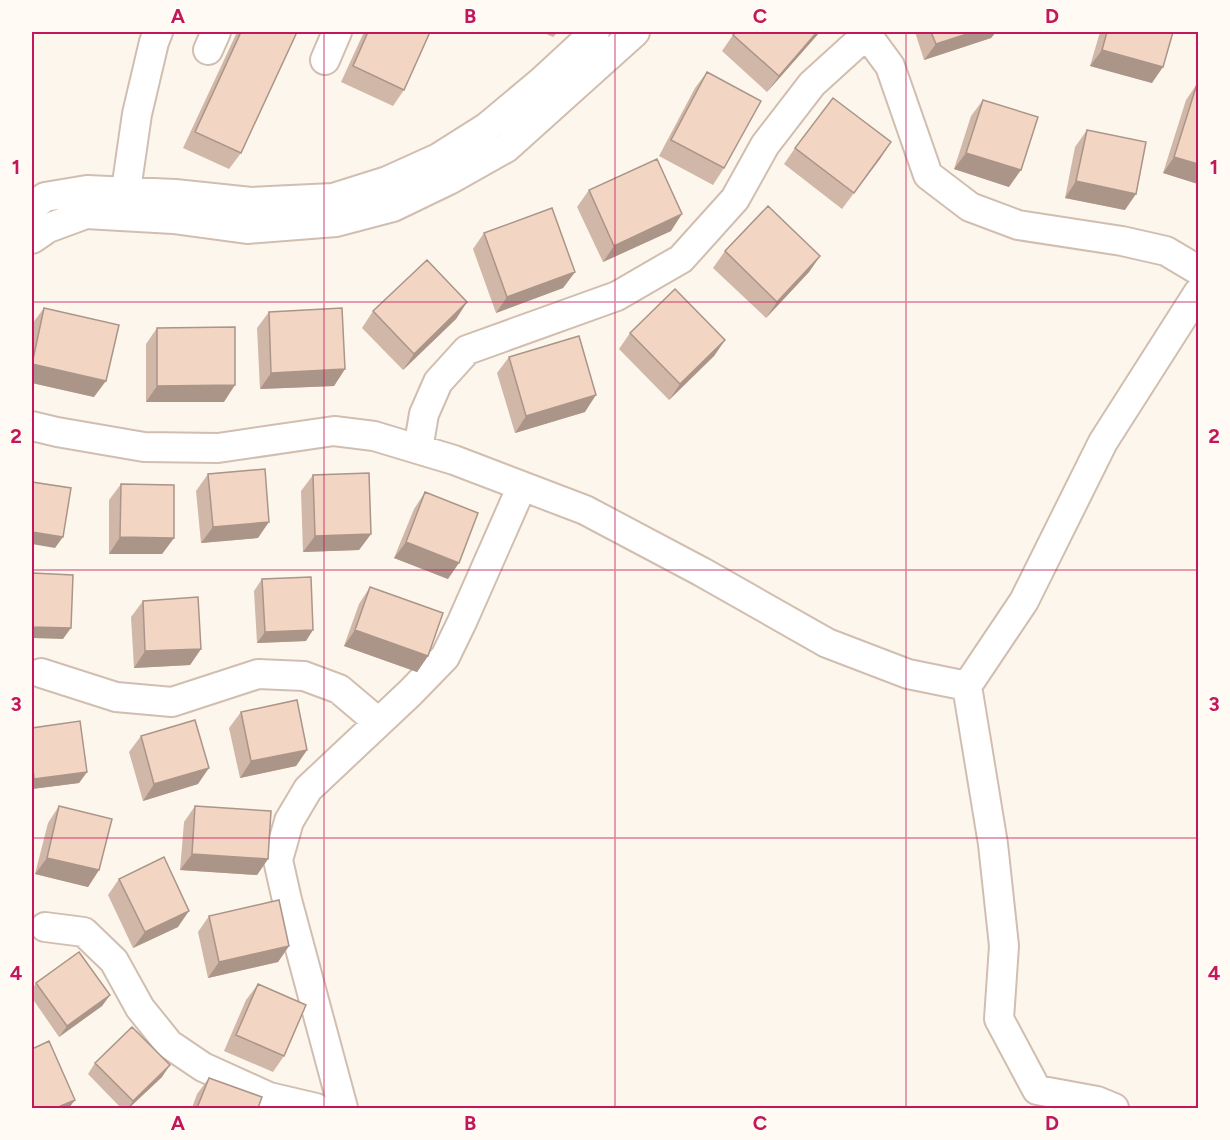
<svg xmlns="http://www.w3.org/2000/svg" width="1230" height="1140" font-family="Figtree,sans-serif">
<rect width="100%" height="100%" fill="#fdf6ec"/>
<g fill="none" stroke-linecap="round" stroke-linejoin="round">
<g stroke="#d1beb0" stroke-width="32">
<path id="minor" d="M 865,32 L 890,66 L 928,175 L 970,207 L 1018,225 L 1122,241 L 1166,251 L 1198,270
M 208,50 L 216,32
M 325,60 L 337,32
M 32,207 L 45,197 L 87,190 L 175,194 L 251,202 L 333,198 L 387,181 L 438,158 L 487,127 L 542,81 L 595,32
M 123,211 L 137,114 L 154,42 L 158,32
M 32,239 L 48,228 L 86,214 L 173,219 L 247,229 L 336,222 L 393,207 L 449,180 L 506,148 L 635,32
M 32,426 L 57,432 L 144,447 L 218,448 L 334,431 L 374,436 L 454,460 L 585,510 L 702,572 L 827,643 L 908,674 L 967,686
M 418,449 L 424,414 L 438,382 L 467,350 L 617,296 L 681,259 L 735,199 L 765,145 L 812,84 L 867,34
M 41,673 L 116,697 L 172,702 L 258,674 L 304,676 L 339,689 L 378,722
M 45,927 L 84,932 L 114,961 L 140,1008 L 169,1044 L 203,1067 L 269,1097 L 316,1108
M 343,1108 L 287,900 L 278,860 L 289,821 L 308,789 L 410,693 L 445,657 L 462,622 L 522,486
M 1114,1108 L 1097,1101 L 1037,1090 L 999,1019 L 1004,946 L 993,844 L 967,686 L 1024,601 L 1103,442 L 1198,293"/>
</g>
<use href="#minor" stroke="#fff" stroke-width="28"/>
</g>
<path fill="#d1b7a8" d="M 237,32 L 297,32 L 241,153 L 229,169 L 183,148 Z
M 364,32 L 430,32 L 404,90 L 393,106 L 341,82 Z
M 542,32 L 558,32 L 553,37 Z
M 915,32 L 996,32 L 991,38 L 924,60 Z
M 1100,32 L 1173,32 L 1152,83 L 1090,66 Z
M 733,35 L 817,35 L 767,92 L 722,51 Z
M 707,72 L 724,168 L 713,185 L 659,156 L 695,88 Z
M 1197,84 L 1198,85 L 1198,184 L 1163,173 L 1186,100 Z
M 983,100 L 1009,187 L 954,169 L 971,116 Z
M 1087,130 L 1125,210 L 1065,198 L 1075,147 Z
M 891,142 L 842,209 L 784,164 L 795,148 Z
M 589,190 L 671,231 L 603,262 L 577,207 Z
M 484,233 L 575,272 L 563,288 L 496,313 L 473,249 Z
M 725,251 L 820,256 L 809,272 L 766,318 L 713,268 Z
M 467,302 L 456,319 L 403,370 L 362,328 L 373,311 Z
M 44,308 L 94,397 L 32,383 L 32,324 Z
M 269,312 L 345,369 L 334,386 L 260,389 L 257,328 Z
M 157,328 L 224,402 L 146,402 L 146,344 Z
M 630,333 L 725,340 L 714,356 L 669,400 L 619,349 Z
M 509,357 L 585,412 L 515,433 L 497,373 Z
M 208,474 L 258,538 L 201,543 L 196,491 Z
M 313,475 L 371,534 L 359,550 L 303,552 L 301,491 Z
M 121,484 L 174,538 L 162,554 L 109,554 L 109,500 Z
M 425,492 L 448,579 L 394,558 L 414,509 Z
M 262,579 L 306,641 L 257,643 L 254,591 Z
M 370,587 L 428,656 L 417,672 L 344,646 L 359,604 Z
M 143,601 L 201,649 L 190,665 L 134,668 L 131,617 Z
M 241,712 L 307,750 L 296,766 L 240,778 L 229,728 Z
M 32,728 L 87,772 L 79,783 L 32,789 Z
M 141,736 L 198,784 L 143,801 L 129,752 Z
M 59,806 L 99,870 L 88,887 L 35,874 L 48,823 Z
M 195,806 L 268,859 L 257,875 L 180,870 L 184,822 Z
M 119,879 L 178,927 L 133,948 L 108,895 Z
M 209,916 L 289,946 L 278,962 L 208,978 L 198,932 Z
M 36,983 L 110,995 L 102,1006 L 59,1037 L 32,998 L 32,990 Z
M 258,984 L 284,1056 L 273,1072 L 224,1051 L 246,1000 Z
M 95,1063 L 162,1077 L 129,1108 L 121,1108 L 88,1074 Z
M 209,1078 L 258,1108 L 192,1108 L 197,1094 Z"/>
<path fill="#aa9588" d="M 817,32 L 820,32 L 767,92 L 779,76 Z
M 973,32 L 996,32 L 991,38 L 924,60 L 936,44 Z
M 1102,50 L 1163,67 L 1152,83 L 1090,66 Z
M 891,142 L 880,159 L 842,209 L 854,193 Z
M 966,153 L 1021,170 L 1009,187 L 954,169 Z
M 1174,157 L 1198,164 L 1198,184 L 1163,173 Z
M 1076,181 L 1136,194 L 1125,210 L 1065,198 Z
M 682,214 L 671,231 L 603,262 L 614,246 Z
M 820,256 L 809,272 L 766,318 L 777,302 Z
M 575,272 L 563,288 L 496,313 L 507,297 Z
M 467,302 L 456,319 L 403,370 L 414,354 Z
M 725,340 L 714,356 L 669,400 L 680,384 Z
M 32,364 L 106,381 L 94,397 L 32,383 Z
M 345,369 L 334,386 L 260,389 L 271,373 Z
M 235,385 L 224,402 L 146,402 L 157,386 Z
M 596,395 L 585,412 L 515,433 L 526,416 Z
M 269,522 L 258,538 L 201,543 L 213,527 Z
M 32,532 L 63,537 L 55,548 L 32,544 Z
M 371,534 L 359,550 L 303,552 L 315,536 Z
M 120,537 L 174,538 L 162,554 L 109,554 Z
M 406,542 L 459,563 L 448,579 L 394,558 Z
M 32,627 L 71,628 L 63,639 L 32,638 Z
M 313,630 L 306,641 L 257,643 L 265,632 Z
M 355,630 L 428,656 L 417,672 L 344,646 Z
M 201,649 L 190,665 L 134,668 L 145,651 Z
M 307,750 L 296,766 L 240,778 L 251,761 Z
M 209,768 L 198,784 L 143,801 L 154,784 Z
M 87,772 L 79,783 L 32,789 L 32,783 L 34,779 Z
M 192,854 L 268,859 L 257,875 L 180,870 Z
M 47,858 L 99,870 L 88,887 L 35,874 Z
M 189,911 L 178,927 L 133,948 L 145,932 Z
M 289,946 L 278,962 L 208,978 L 219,962 Z
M 110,995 L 102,1006 L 59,1037 L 67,1026 Z
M 170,1065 L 162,1077 L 129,1108 L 128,1108 L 133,1101 Z
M 75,1100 L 69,1108 L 56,1108 Z"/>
<path fill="#f3d5c3" stroke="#aa9588" stroke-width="1.5" d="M 241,32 L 297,32 L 241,153 L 195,132 Z
M 368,32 L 430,32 L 404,90 L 353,66 Z
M 736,32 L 817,32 L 779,76 L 733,35 Z
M 931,32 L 973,32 L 936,44 Z
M 1107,32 L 1173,32 L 1163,67 L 1102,50 Z
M 707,72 L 761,101 L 724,168 L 671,140 Z
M 1197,84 L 1198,85 L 1198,164 L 1174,157 Z
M 833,98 L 891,142 L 854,193 L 795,148 Z
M 983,100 L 1038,117 L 1021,170 L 966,153 Z
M 1087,130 L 1146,142 L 1136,194 L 1076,181 Z
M 657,159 L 682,214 L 614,246 L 589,190 Z
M 768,206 L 820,256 L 777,302 L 725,251 Z
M 552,208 L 575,272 L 507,297 L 484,233 Z
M 427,260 L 467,302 L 414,354 L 373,311 Z
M 675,289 L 725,340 L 680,384 L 630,333 Z
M 44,308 L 119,325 L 106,381 L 32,364 Z
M 342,308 L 345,369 L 271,373 L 269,312 Z
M 235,327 L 235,385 L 157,386 L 157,328 Z
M 579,336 L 596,395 L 526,416 L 509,357 Z
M 265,469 L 269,522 L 213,527 L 208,474 Z
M 369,473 L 371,534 L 315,536 L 313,475 Z
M 32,482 L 71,488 L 63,537 L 32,532 Z
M 121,484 L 174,485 L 174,538 L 120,537 Z
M 425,492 L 478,513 L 459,563 L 406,542 Z
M 32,573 L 73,575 L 71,628 L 32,627 Z
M 311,577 L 313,630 L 265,632 L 262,579 Z
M 370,587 L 443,613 L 428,656 L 355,630 Z
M 198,597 L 201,649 L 145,651 L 143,601 Z
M 297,700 L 307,750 L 251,761 L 241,712 Z
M 195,720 L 209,768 L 154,784 L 141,736 Z
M 80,721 L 87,772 L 34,779 L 32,758 L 32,728 Z
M 59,806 L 112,819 L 99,870 L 47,858 Z
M 195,806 L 271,811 L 268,859 L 192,854 Z
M 164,857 L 189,911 L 145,932 L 119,879 Z
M 279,900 L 289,946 L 219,962 L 209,916 Z
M 79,952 L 110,995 L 67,1026 L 36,983 Z
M 258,984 L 306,1005 L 284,1056 L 236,1035 Z
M 132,1027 L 170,1065 L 133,1101 L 95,1063 Z
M 49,1041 L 75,1100 L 56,1108 L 32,1108 L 32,1049 Z
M 209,1078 L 262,1097 L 258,1108 L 197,1108 Z"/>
<path fill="none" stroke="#c2185b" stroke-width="1.5" stroke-opacity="0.55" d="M 324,32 L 324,1108M 615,32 L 615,1108M 906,32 L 906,1108M 32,302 L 1198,302M 32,570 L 1198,570M 32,838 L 1198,838"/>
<rect width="1230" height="1140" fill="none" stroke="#fffaf3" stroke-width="66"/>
<rect x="33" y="33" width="1164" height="1074" fill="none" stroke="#c2185b" stroke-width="2"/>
<g font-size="20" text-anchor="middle" font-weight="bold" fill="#c2185b">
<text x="178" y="23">A</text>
<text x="470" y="23">B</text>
<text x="760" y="23">C</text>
<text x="1052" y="23">D</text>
<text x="16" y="174">1</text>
<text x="1214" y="174">1</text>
<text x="16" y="443">2</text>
<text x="1214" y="443">2</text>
<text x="16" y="711">3</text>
<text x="1214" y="711">3</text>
<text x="16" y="980">4</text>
<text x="1214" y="980">4</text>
<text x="178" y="1130">A</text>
<text x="470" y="1130">B</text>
<text x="760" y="1130">C</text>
<text x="1052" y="1130">D</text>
</g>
</svg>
